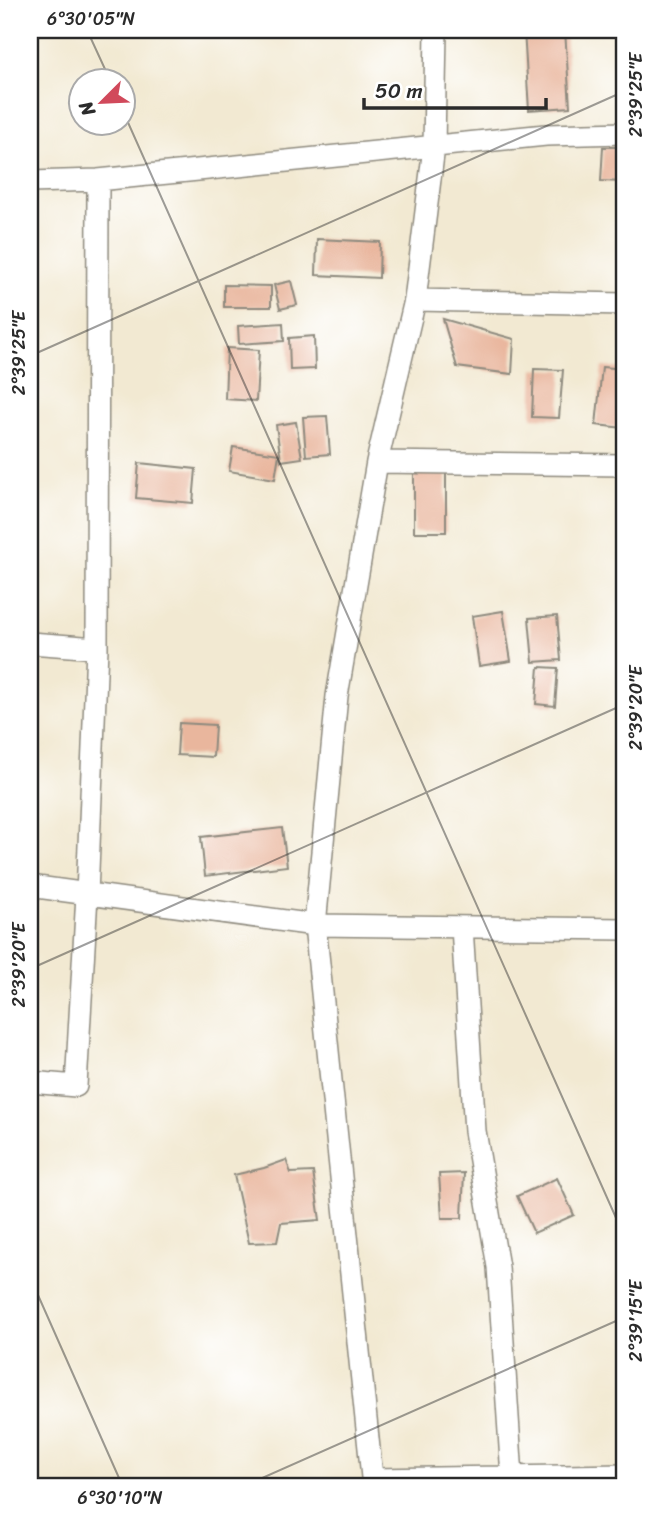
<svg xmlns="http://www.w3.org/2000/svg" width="655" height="1517" font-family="Sriracha,sans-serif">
<rect width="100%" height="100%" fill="#fff"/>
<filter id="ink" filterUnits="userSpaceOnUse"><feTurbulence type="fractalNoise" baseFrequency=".0143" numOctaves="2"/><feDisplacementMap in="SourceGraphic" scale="14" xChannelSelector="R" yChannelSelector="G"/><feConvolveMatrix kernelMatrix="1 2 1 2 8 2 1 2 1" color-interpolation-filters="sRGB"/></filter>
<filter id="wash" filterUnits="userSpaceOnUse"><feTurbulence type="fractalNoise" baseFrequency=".00686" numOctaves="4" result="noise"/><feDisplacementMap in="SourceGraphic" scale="28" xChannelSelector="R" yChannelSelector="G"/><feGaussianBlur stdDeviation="1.57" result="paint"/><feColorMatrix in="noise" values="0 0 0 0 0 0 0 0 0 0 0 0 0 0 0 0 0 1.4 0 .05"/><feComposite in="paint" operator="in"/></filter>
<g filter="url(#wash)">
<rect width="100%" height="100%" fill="#f2e9d2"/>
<g id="blocks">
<path fill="#e9b69d" d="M 524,30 L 565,30 L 570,107 L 529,110 Z
M 603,147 L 625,147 L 625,182 L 601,181 Z
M 317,239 L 380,242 L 379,278 L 316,275 Z
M 291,281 L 297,305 L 280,309 L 274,285 Z
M 224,285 L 271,286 L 271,307 L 224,307 Z
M 443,319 L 514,339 L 512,374 L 457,367 Z
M 283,323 L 284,341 L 239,344 L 238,326 Z
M 314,336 L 315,369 L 290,370 L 289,338 Z
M 227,348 L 259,350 L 256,401 L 225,399 Z
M 602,367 L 625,369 L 625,382 L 620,382 L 618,406 L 625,407 L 624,428 L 596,425 Z
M 534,369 L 563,370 L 559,418 L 532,417 Z
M 327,416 L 330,454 L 306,456 L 303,417 Z
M 296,422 L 302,458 L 281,461 L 276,425 Z
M 233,447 L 279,454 L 275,479 L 229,471 Z
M 139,463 L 196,469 L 193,503 L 136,498 Z
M 414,468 L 446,468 L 446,532 L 414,532 Z
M 503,611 L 511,661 L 479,666 L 472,616 Z
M 557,616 L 561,660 L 533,662 L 529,618 Z
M 539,667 L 558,668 L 555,706 L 536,704 Z
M 179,723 L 215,725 L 213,757 L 177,755 Z
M 282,828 L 287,866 L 205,876 L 201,837 Z
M 286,1160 L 291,1173 L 313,1172 L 320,1220 L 281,1223 L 277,1242 L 249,1243 L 234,1175 L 264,1168 Z
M 464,1173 L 462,1218 L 442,1218 L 439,1174 Z
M 557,1178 L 574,1215 L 534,1233 L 517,1196 Z"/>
</g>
</g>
<g filter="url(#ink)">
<use href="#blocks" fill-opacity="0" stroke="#8e8a7e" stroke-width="2"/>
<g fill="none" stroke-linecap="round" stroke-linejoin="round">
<g stroke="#8e8a7e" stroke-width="24">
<path id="minor" d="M 30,182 L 98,180 L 546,135 L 625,133
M 415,300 L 625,304
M 377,462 L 625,465
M 30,643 L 97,648
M 30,886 L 315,925 L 625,929
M 462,927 L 475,1131 L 498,1267 L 512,1477
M 30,1082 L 76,1086 L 87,895 L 97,648 L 98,180
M 372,1479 L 625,1475
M 373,1487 L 315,925 L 337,696 L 377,462 L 415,300 L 434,147 L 436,30"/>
</g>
<use href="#minor" stroke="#fff" stroke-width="21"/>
</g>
</g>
<path fill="none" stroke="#2b2b2b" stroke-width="2" stroke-opacity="0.45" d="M 87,30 L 110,80M 122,109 L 625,1238M 30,356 L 625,91M 30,969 L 625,704M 30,1277 L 123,1487M 242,1487 L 625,1317"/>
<rect width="655" height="1517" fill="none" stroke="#fff" stroke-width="77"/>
<g transform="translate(102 102) rotate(246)"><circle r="33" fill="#ffffff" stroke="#aaaaaa" stroke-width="2"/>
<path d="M0-5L12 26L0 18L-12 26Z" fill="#d1495b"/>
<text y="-10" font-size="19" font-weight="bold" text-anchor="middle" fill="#2b2b2b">N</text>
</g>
<path d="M364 98v10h182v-10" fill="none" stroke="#2b2b2b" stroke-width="3.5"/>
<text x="375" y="98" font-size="21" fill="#2b2b2b" stroke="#ffffff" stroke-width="5" paint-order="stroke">50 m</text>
<rect x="38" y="38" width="578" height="1440" fill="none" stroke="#2b2b2b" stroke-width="2.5"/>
<g font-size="18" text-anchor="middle" fill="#2b2b2b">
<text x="91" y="25">6°30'05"N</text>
<text transform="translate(636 95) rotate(-90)" y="6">2°39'25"E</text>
<text transform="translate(19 353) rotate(-90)" y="6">2°39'25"E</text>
<text transform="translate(636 708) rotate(-90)" y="6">2°39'20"E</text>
<text transform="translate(19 965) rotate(-90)" y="6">2°39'20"E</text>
<text transform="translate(636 1321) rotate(-90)" y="6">2°39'15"E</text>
<text x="120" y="1504">6°30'10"N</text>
</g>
</svg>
